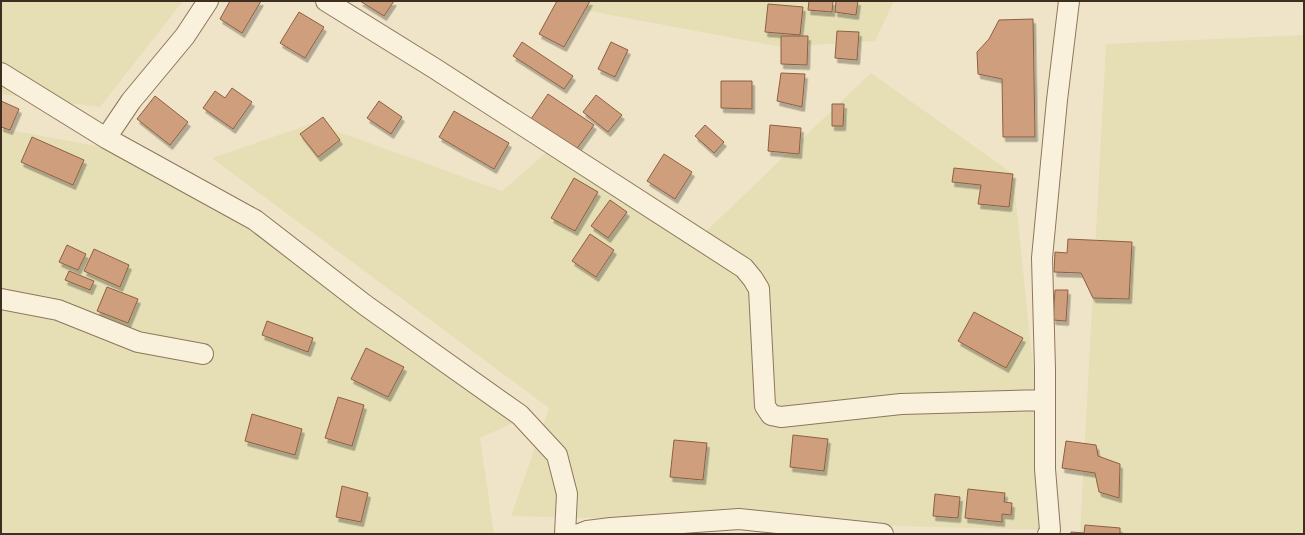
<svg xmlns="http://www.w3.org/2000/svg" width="1305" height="535" font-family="Spectral,serif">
<defs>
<filter id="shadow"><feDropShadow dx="2.5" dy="4.5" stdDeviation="0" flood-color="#0004"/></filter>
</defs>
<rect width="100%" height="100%" fill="#f0e4c8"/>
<path fill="#e6deb5" d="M 1,1 L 183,1 L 100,107 L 1,94 Z
M 577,1 L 894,1 L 875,41 L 782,47 L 579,9 Z
M 1304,35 L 1304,534 L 1080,534 L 1106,44 Z
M 871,73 L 1013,174 L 1050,530 L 511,516 L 549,408 L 212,158 L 314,123 L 502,191 L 549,150 L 698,239 Z
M 1,130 L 10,130 L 118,150 L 247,223 L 515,422 L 480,438 L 494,534 L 1,534 Z"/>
<path fill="#cf9f7d" stroke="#8d5f41" filter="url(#shadow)" d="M 230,1 L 261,1 L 242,33 L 220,19 Z
M 360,1 L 394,1 L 384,16 Z
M 557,1 L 590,1 L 564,47 L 539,34 Z
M 809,1 L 833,1 L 832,12 L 808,10 Z
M 836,1 L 858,1 L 856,15 L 835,12 Z
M 768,4 L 803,7 L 800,35 L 765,32 Z
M 299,12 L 324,27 L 305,58 L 280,43 Z
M 1033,19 L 1035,137 L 1003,137 L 1002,79 L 978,74 L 977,52 L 989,39 L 999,20 Z
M 837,31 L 859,32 L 857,60 L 835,58 Z
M 781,36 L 808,36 L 807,65 L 781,64 Z
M 522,42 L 573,76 L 564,89 L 513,56 Z
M 611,42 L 628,50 L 615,77 L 598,69 Z
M 781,73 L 805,74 L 802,107 L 777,101 Z
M 721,81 L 752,81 L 752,109 L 721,108 Z
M 232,88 L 252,102 L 233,129 L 203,108 L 215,91 L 225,98 Z
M 548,94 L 594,125 L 576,150 L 531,119 Z
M 596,95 L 622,115 L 608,132 L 583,112 Z
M 155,96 L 188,122 L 170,145 L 137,119 Z
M 1,101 L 19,109 L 10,130 L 1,127 Z
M 379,101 L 402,117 L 391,134 L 367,118 Z
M 832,104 L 844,104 L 843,126 L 832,126 Z
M 454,111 L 509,143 L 494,169 L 439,137 Z
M 323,117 L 340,140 L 318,157 L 300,134 Z
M 705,125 L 724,142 L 714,153 L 695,136 Z
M 770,125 L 801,128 L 799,154 L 768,151 Z
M 32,137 L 84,160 L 73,185 L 21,162 Z
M 664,154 L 692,172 L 675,199 L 647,181 Z
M 954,168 L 1013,174 L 1009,207 L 978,204 L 981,185 L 952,182 Z
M 574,178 L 598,192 L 575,231 L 551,218 Z
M 610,200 L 627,212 L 608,238 L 591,226 Z
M 590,234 L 614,250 L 596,277 L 572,261 Z
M 1068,239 L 1132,242 L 1129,299 L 1093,298 L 1081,273 L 1054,272 L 1055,252 L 1067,253 Z
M 67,245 L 86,254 L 78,270 L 59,262 Z
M 94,249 L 129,265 L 120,287 L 84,271 Z
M 69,271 L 94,281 L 90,290 L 65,280 Z
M 107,287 L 138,299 L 128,323 L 97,311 Z
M 1055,290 L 1068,290 L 1066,321 L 1053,320 Z
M 974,312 L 1023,338 L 1006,368 L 958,341 Z
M 267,321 L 313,338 L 308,352 L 262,335 Z
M 366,348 L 404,367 L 388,397 L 351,379 Z
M 338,397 L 364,405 L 352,446 L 325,438 Z
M 252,414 L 302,429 L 295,455 L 245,441 Z
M 793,435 L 828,439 L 824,471 L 790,467 Z
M 674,440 L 707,443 L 703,480 L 670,477 Z
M 1066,441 L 1096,445 L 1098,456 L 1120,464 L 1119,498 L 1099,492 L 1095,473 L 1062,468 Z
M 342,486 L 368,493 L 361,522 L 336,517 Z
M 968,489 L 1005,493 L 1004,502 L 1012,503 L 1011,515 L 1002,514 L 1002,522 L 965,518 Z
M 935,494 L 960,497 L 958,518 L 933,516 Z
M 1085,525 L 1120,528 L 1120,534 L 1071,534 L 1071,532 L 1084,533 Z"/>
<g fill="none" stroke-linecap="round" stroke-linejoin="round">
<g stroke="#8d765c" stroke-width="22">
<path id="minor" d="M 326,1 L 434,68 L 744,268 L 753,279 L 759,289 L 765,406 L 771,415 L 781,417 L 901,404 L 1045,400
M 1,73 L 106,138 L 255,220 L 365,305 L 520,415 L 557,455 L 567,494 L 565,534
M 106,138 L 131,101 L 185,36 L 208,1
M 1,299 L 58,310 L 138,342 L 203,354
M 579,534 L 587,531 L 611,528 L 739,519 L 883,534
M 1048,534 L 1050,530 L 1045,469 L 1045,369 L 1042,258 L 1057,100 L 1069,1"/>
</g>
<use href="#minor" stroke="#faf1dc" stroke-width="20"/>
</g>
<rect width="1305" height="535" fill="none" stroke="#3d2e20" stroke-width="4"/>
</svg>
